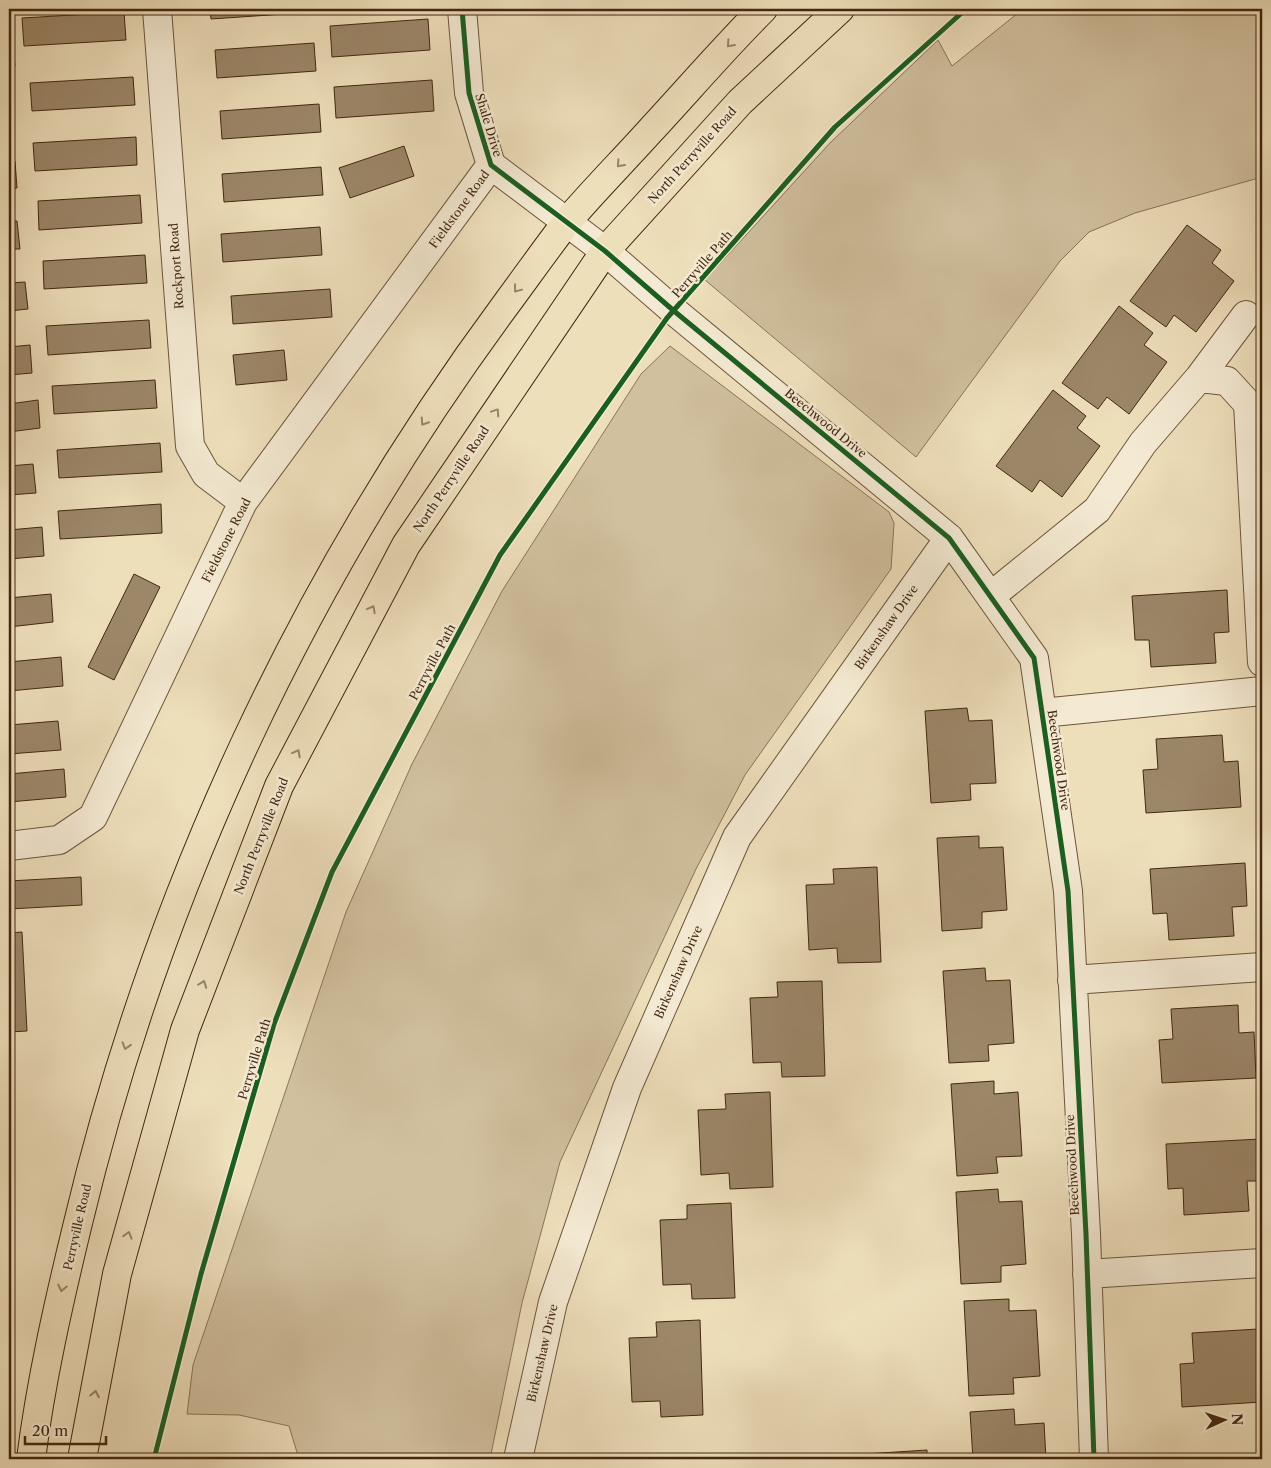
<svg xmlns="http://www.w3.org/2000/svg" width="1271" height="1468" font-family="'Libre Caslon Text',serif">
<rect width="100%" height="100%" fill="#eedfbb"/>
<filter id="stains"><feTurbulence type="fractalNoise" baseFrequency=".004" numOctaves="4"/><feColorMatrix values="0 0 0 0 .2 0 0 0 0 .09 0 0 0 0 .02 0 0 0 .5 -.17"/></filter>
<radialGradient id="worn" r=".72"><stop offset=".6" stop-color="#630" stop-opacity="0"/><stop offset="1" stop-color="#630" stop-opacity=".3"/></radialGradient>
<path fill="#d1c09e" stroke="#8a7457" d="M 1023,9 L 1262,9 L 1262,177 L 1135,213 L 1089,232 L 1060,261 L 916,457 L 705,280 L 830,143 L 938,40 L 952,66 Z
M 670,346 L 889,512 L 894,523 L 891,569 L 745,775 L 696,869 L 560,1162 L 522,1303 L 490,1459 L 299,1459 L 289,1426 L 239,1415 L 187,1414 L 193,1365 L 346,912 L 412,764 L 502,591 L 641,374 Z"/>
<path fill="#9c8769" stroke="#432710" d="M 210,9 L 298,9 L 299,13 L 211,19 Z
M 124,12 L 126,40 L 24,46 L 22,18 Z
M 428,19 L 430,50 L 332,57 L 330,26 Z
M 12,38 L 15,66 L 9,66 L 9,39 Z
M 314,43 L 316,71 L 217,78 L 215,50 Z
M 133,77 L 135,105 L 32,111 L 30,83 Z
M 432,80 L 434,111 L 336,118 L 334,87 Z
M 9,99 L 12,99 L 14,126 L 9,127 Z
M 319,104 L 321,132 L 222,139 L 220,111 Z
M 136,137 L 137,165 L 35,171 L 33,143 Z
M 404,146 L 414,176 L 350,198 L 339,168 Z
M 9,161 L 15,161 L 17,188 L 9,189 Z
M 321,167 L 323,195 L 224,202 L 222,174 Z
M 140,195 L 142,223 L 39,230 L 38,201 Z
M 9,221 L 17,221 L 20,249 L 9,249 Z
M 1187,225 L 1221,250 L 1212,263 L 1234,281 L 1196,332 L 1174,315 L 1166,327 L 1130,301 Z
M 320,227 L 322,255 L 223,262 L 221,234 Z
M 145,255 L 147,283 L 44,289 L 43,261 Z
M 25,282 L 28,309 L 9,311 L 9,283 Z
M 330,289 L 332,317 L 233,324 L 231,296 Z
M 1119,306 L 1153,333 L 1144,345 L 1167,362 L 1129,414 L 1107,397 L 1098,409 L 1062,383 Z
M 149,320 L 151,348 L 48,355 L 46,326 Z
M 30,345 L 32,373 L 9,375 L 9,347 Z
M 284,350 L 287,380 L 236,385 L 233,355 Z
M 155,380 L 157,408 L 54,414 L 52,386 Z
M 1053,390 L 1086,416 L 1077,428 L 1100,446 L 1062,497 L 1040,480 L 1032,492 L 996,466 Z
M 38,400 L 40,428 L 9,432 L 9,404 Z
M 160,443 L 162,472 L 59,478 L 57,450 Z
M 33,464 L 36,493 L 9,495 L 9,466 Z
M 161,504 L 162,533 L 60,539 L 58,511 Z
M 42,527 L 44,556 L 9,559 L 9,530 Z
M 134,574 L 160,587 L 114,680 L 88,667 Z
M 1227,590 L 1229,632 L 1214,633 L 1216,663 L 1151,667 L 1149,640 L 1135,640 L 1132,596 Z
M 51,594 L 53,622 L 9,627 L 9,598 Z
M 61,657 L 63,686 L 9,691 L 9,662 Z
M 967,708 L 969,721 L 992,720 L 996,783 L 970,784 L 971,800 L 931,803 L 925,711 Z
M 58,721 L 61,750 L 9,754 L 9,725 Z
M 1222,735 L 1224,762 L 1238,761 L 1241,807 L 1146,813 L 1143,770 L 1158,769 L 1156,739 Z
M 64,769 L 66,797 L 9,802 L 9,774 Z
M 979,836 L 979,848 L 1003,847 L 1007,910 L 982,912 L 982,928 L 942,931 L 937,838 Z
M 1245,863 L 1247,906 L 1232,907 L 1234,936 L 1169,940 L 1167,913 L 1153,914 L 1150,869 Z
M 877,867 L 881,962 L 838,963 L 837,948 L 809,950 L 806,885 L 834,884 L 833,869 Z
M 81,877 L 82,905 L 9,909 L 9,881 Z
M 22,932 L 27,1031 L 9,1032 L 9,933 Z
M 985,968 L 986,981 L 1010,980 L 1014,1043 L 988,1045 L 989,1061 L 949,1063 L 943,971 Z
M 822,981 L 825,1076 L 782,1077 L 781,1062 L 753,1063 L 750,998 L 778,997 L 777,982 Z
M 1238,1005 L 1239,1033 L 1254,1032 L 1256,1078 L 1162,1083 L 1159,1040 L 1173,1039 L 1171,1009 Z
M 994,1081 L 994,1094 L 1018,1092 L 1022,1156 L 996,1157 L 998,1173 L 957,1176 L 951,1084 Z
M 770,1092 L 773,1187 L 730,1189 L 729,1173 L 701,1175 L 698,1110 L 726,1109 L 725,1094 Z
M 1260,1139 L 1262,1181 L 1247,1181 L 1249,1211 L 1184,1215 L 1183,1188 L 1168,1189 L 1166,1144 Z
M 998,1189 L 999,1202 L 1022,1201 L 1026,1264 L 1001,1266 L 1001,1282 L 961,1284 L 956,1192 Z
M 731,1203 L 735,1298 L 692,1299 L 691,1284 L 663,1285 L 660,1220 L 687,1219 L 687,1205 Z
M 1009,1299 L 1009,1311 L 1036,1310 L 1040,1376 L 1013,1378 L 1014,1394 L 969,1396 L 964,1301 Z
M 700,1320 L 703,1415 L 661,1417 L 660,1401 L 632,1402 L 629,1338 L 657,1337 L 656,1322 Z
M 1258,1329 L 1260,1357 L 1262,1356 L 1262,1402 L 1182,1407 L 1180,1364 L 1194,1363 L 1192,1333 Z
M 1014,1409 L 1015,1425 L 1044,1423 L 1046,1459 L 973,1459 L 970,1412 Z
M 927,1450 L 927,1459 L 834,1459 L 834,1456 Z
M 1262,1455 L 1262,1459 L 1191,1459 Z"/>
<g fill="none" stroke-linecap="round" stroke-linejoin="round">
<g stroke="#6e553b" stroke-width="30">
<path id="minor" d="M 157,9 L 190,446 L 206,474 L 243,502
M 462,9 L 469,93 L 491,165 L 605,251 L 674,311 L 949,538 L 1034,658 L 1068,891 L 1086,1234 L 1094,1459
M 1199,378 L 1227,381 L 1248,404 L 1262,662
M 991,596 L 1097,510 L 1143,443 L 1199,378 L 1246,315
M 1042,713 L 1262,691
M 9,846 L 59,840 L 93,817 L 243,502 L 491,165
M 1072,980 L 1262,967
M 1087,1274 L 1262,1263
M 518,1459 L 553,1302 L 627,1088 L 737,837 L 949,538"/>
</g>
<g stroke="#432710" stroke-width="30">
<path id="major" d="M 31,1459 C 41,1380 59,1301 78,1223 C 157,891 304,577 507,303 C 527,276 546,249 566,223 C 593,191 623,161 650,131 C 688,90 724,48 763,9
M 82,1459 L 117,1274 L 185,1030 L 279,786 L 406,545 L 605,251 L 740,102 L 840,9"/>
</g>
<use href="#minor" stroke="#f4ead3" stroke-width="28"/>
<use href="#major" stroke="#eedfbb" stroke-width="28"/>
<g stroke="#f4ead3" stroke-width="8">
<path id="cycleway" d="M 462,9 L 469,93 L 491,165 L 605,251 L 674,311 L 949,538 L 1034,658 L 1068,891 L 1086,1234 L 1094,1459
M 154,1459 L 201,1274 L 274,1024 L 332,872 L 500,555 L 667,318 L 835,127 L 966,9"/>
</g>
<use href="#cycleway" stroke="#1b5e20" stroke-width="5"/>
</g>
<defs><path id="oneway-chevron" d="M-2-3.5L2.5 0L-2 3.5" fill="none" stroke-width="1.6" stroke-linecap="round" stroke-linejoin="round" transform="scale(1.25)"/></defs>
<g stroke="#988366">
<use href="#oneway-chevron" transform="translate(730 44) rotate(132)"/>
<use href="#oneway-chevron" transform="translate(620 164) rotate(132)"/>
<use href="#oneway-chevron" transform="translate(517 289) rotate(127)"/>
<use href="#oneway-chevron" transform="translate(496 412) rotate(-56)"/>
<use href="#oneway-chevron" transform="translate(424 422) rotate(123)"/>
<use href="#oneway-chevron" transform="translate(372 609) rotate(-62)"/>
<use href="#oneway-chevron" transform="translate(297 753) rotate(-62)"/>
<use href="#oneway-chevron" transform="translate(203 984) rotate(-69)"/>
<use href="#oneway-chevron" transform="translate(126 1046) rotate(107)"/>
<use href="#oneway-chevron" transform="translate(128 1235) rotate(-74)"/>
<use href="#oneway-chevron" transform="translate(62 1288) rotate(102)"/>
<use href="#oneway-chevron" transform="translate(95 1394) rotate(-79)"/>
</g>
<g text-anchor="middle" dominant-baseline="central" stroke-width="5" stroke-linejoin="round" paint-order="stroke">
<g font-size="12" fill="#432710" stroke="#f4ead3">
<text transform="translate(489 125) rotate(73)">Shale Drive</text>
<text transform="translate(692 155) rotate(-48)">North Perryville Road</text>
<text transform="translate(459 209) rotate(-54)">Fieldstone Road</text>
<text transform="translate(702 264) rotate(-49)">Perryville Path</text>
<text transform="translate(176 266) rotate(-94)">Rockport Road</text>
<text transform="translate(826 423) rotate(39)">Beechwood Drive</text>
<text transform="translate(451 479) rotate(-56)">North Perryville Road</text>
<text transform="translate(226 540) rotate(-63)">Fieldstone Road</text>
<text transform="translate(886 627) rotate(-55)">Birkenshaw Drive</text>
<text transform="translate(432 662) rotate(-62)">Perryville Path</text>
<text transform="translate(1059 760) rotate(82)">Beechwood Drive</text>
<text transform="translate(261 836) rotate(-68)">North Perryville Road</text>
<text transform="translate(678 972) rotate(-66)">Birkenshaw Drive</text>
<text transform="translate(254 1059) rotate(-73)">Perryville Path</text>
<text transform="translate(1072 1165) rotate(-93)">Beechwood Drive</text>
<text transform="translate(77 1227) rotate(-77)">Perryville Road</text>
<text transform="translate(542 1353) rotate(-77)">Birkenshaw Drive</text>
</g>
</g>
<rect width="1271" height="1468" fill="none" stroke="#eedfbb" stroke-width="30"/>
<rect x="10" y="10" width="1251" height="1448" fill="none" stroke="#432710" stroke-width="2.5"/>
<rect x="15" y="15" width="1241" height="1438" fill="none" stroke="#432710"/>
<g transform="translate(1224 1420) rotate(87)" stroke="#f4ead3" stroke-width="4" paint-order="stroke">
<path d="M0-4L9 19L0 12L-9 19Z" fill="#432710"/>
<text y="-8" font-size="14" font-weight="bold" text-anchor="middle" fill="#432710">N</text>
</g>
<path d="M25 1436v8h81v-8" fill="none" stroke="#432710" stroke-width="2.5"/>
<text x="32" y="1436" font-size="15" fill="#432710" stroke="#f4ead3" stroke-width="4" paint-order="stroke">20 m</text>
<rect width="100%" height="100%" filter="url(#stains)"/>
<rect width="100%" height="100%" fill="url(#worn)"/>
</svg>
